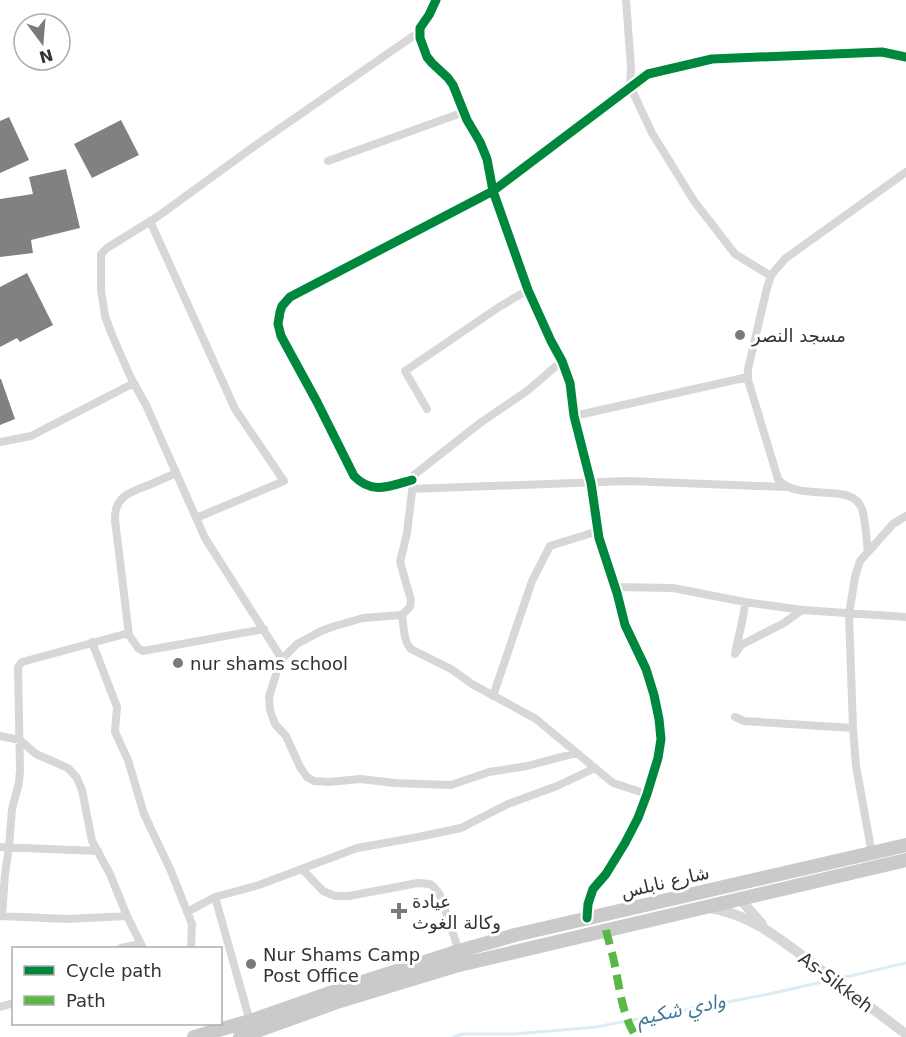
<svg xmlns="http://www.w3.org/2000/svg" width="906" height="1037" font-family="'DejaVu Sans','Noto Sans Arabic',sans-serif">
<rect width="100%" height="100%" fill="#fff"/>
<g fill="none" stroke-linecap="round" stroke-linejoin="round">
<path stroke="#ddebf3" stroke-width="3" d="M 837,979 L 906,963
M 454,1037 L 463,1034 L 515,1034 L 596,1027 L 769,994 L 831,980"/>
</g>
<path fill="#818181" d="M 9,117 L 29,160 L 0,173 L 0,121 Z
M 121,120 L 139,155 L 92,178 L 74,144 Z
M 66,169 L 80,228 L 31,240 L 33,253 L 0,257 L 0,199 L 33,194 L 29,177 Z
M 27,273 L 53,325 L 20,342 L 17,338 L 0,347 L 0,287 Z
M 0,379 L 1,379 L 15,419 L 0,425 Z"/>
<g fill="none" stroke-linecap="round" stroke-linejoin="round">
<path stroke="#d7d7d7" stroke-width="8" d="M 626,0 L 631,68 L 630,86 L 652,133 L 694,201 L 735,254 L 771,276 L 767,288 L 748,369 L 748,380 L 778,479 C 798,504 852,480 862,509 C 866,522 866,538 868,551
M 328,161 L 464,112
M 150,221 L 235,409 L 284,481 L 196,518
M 771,276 L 776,269 L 786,258 L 906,172
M 427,409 L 405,371 L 499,307 L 528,290
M 574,416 L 748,377
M 0,442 L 31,436 L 134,383
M 412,480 C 390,486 372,495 354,476 L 317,402 L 281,336 L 278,324 L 280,312 L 282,306 L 290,297 L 493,191 L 648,74 L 712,59 L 882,52 L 906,57
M 412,489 L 628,481 L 787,487
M 615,587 L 673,588 L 745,602 L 802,610 L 906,617
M 745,602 C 744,620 738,636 735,654 L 741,645 L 784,623 L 802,610
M 402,615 L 410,607 L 411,600 L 400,562 L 407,533 L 414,475 L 480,423 L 527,391 L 562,361
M 129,635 L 115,520 C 114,496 131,492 149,485 C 158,481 167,477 176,473
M 92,642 L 117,707 L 115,732 L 128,760 L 144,814 L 171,871 L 192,924 L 191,948
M 282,659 L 205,538 L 146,405 L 131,378 L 112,335 L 105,316 L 101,290 L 101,254 L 107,248 L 157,217 L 256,145 L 419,32
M 493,696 L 532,581 L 550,546 L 598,531
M 735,717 L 744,721 L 853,728
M 0,736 L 20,740 L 36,754 L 68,768 L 77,778 L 82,790 L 92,841 L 110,874 L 127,916 L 143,948
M 576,753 L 527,766 L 489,772 L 451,785 L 395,783 L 360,779 L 329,782 L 314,781 L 307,777 L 300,767 L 286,736 L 275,724 L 270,710 L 269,697 L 278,668 L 282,659 L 297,644 L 321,631 L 335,626 L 363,618 L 402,615 C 404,626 403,641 411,649 L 451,669 L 472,684 L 536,719 L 613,783 L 647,794
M 0,847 L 98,851
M 872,854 L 856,766 L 853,728 L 849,614 L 855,577 L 860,561 L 893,524 L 906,516
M 302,869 L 323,891 L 335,896 L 349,896 L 418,883 L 430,884 L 434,887 L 440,895 L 459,951
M 215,897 L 251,1025
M 187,912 L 215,897 L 259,885 L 357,848 L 418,837 L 461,828 L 508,804 L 557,786 L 595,768
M 0,916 L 68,919 L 127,916
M 2,916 L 5,874 L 9,847 L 12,809 L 19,783 L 20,770 L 18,667 L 22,662 L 125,634 L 129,635 L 138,648 L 143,651 L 264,629
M 121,948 L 140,944
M 0,1007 L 14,1003"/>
<path stroke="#d7d7d7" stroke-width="10" d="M 436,0 L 429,15 L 420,28 L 420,38 L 427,57 L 432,63 L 448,78 L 453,85 L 467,120 L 480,142 L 487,159 L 493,191 L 528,290 L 551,341 L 562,361 L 570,383 L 574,416 L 591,483 L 599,538 L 617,593 L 625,625 L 646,669 L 654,695 L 659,719 L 661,739 L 658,758 L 647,794 L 638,818 L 625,843 L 606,874 L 593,889 L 588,904 L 587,918
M 739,898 L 762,924
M 709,908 C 753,914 786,944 821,970 C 849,991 878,1013 906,1034"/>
<path stroke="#cacaca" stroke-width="14" d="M 194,1037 L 250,1021 L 341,989 L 459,951 L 515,935 L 906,845
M 240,1037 L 340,1001 L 455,966 L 906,860"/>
<path stroke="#58b947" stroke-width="8" stroke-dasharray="15 8" stroke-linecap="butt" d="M 606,930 C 608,939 611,948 613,957 C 620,986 620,1010 636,1037"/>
<g stroke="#fff" stroke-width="13">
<path id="cycleway" d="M 436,0 L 429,15 L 420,28 L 420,38 L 427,57 L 432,63 L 448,78 L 453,85 L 467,120 L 480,142 L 487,159 L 493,191 L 528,290 L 551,341 L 562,361 L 570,383 L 574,416 L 591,483 L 599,538 L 617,593 L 625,625 L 646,669 L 654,695 L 659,719 L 661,739 L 658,758 L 647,794 L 638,818 L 625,843 L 606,874 L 593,889 L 588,904 L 587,918
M 412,480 C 390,486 372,495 354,476 L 317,402 L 281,336 L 278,324 L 280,312 L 282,306 L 290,297 L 493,191 L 648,74 L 712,59 L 882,52 L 906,57"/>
</g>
<use href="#cycleway" stroke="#00873e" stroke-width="9"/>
</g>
<g fill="#7a7a7a" stroke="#fff" stroke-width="2">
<circle cx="740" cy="335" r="6"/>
<circle cx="178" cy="663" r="6"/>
<path d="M396 902h6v6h6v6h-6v6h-6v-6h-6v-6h6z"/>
<circle cx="251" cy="964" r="6"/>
</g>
<g text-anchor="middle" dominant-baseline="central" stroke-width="6" stroke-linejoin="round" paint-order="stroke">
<g font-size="18" fill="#333" stroke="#fff" text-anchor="start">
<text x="752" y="335">مسجد النصر</text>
<text x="190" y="663">nur shams school</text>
<text x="412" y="901">عيادة<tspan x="412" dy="21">وكالة الغوث</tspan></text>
<text x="263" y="954">Nur Shams Camp<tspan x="263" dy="21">Post Office</tspan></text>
</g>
<g font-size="18" fill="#333" stroke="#fff">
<text transform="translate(665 882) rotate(-13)">شارع نابلس</text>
<text transform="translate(836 982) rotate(37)">As-Sikkeh</text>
</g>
<g font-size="20" font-style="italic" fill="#3f7597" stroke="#fff">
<text transform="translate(681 1009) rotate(-12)">وادي شكيم</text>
</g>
</g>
<rect x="12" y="947" width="210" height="78" fill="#ffffff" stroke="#adadad" stroke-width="1.5"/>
<rect x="24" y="966" width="30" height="9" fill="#00873e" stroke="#adadad" stroke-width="1.5"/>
<text x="66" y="977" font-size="18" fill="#333333">Cycle path</text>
<rect x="24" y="996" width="30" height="9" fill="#58b947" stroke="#adadad" stroke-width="1.5"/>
<text x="66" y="1007" font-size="18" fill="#333333">Path</text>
<g transform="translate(42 42) rotate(164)"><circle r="28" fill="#ffffff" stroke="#adadad" stroke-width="1.5"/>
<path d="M0-4.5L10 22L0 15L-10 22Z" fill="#7a7a7a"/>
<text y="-9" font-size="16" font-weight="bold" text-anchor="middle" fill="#333333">N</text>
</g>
</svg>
